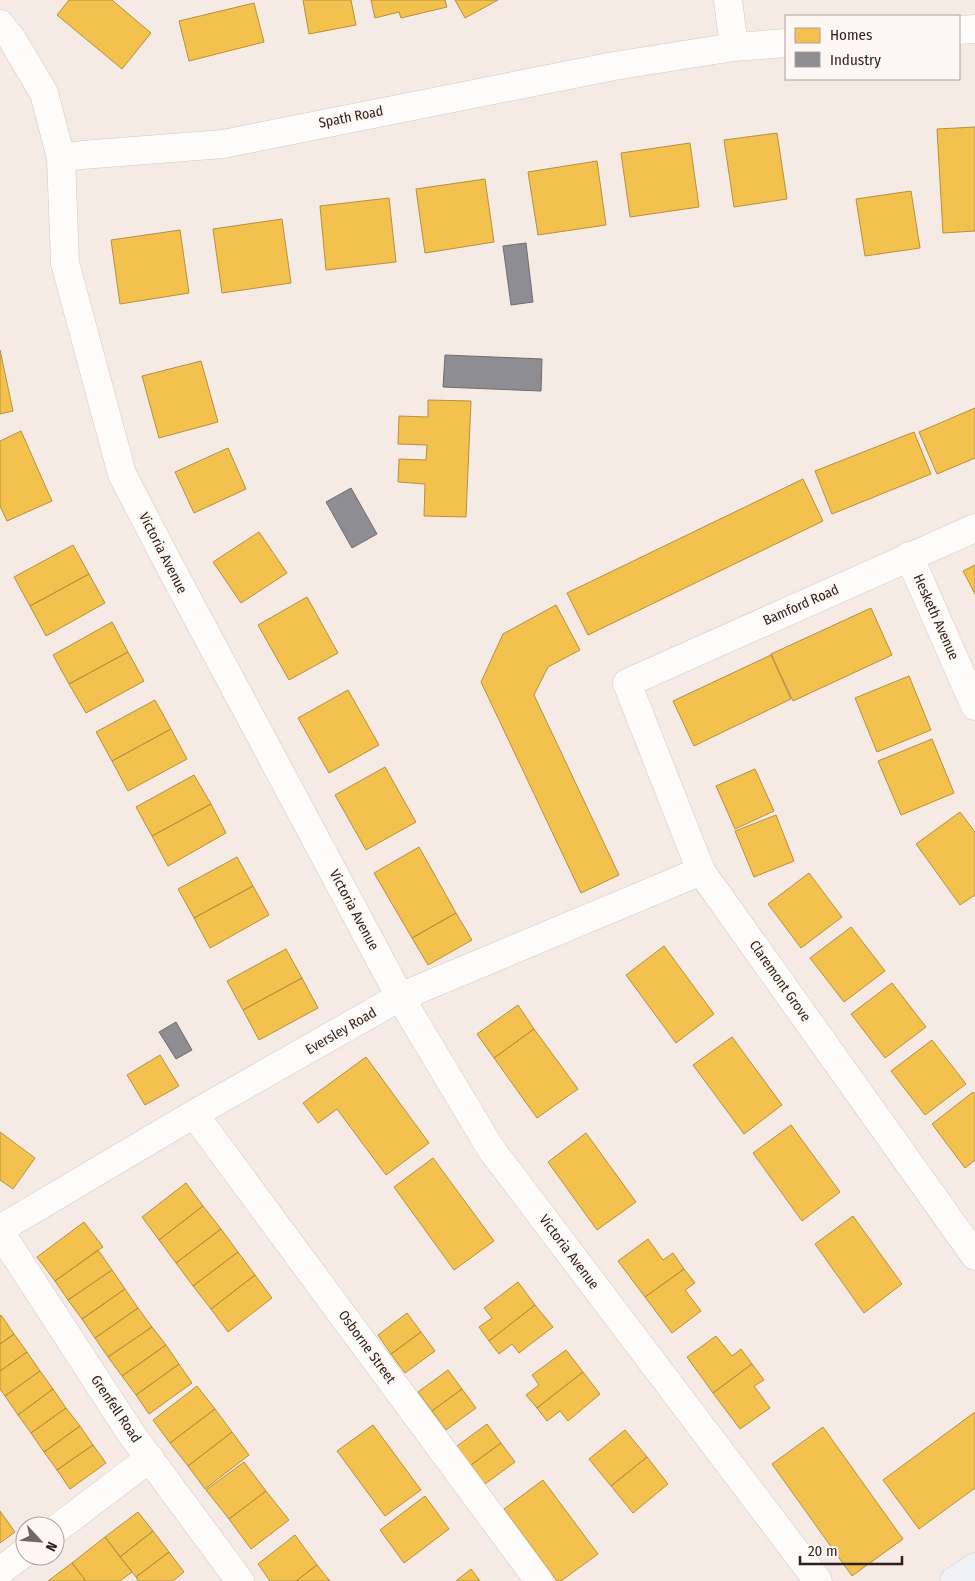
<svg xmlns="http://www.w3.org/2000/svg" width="975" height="1581" font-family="'Fira Sans Condensed',sans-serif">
<rect width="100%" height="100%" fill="#f6eae4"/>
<path fill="#f2c14e" stroke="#b7903e" d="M 69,0 L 112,0 L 151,33 L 122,69 L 57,15 Z
M 303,0 L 351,0 L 356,25 L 309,34 Z
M 371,0 L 445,0 L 447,7 L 401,18 L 399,12 L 375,18 Z
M 455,0 L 498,0 L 465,18 Z
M 254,3 L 264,42 L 189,61 L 179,21 Z
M 975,127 L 975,231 L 943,233 L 937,129 Z
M 777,133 L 787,199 L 734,207 L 724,140 Z
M 690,143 L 699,207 L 630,217 L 621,153 Z
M 597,161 L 606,225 L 538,235 L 528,172 Z
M 485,179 L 494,242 L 425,253 L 416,189 Z
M 911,191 L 920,248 L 865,256 L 856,199 Z
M 389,198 L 396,262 L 326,270 L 320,206 Z
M 282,219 L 291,283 L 222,293 L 213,229 Z
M 180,230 L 189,293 L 120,304 L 111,240 Z
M 0,350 L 13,411 L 0,414 Z
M 201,361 L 218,422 L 159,438 L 142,376 Z
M 428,400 L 471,401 L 466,517 L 424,516 L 425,484 L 398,482 L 399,459 L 426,460 L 427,445 L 398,444 L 399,416 L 428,417 Z
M 975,408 L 975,458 L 937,474 L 919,432 Z
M 21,431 L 52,501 L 7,521 L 0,506 L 0,441 Z
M 914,432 L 931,474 L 832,514 L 815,471 Z
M 228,448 L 246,489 L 194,513 L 175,472 Z
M 803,479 L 823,521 L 588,635 L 567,593 Z
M 259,532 L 287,573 L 241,603 L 213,562 Z
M 73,545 L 89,574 L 30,606 L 14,577 Z
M 975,565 L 975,594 L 963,571 Z
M 89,574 L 105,603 L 46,636 L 30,606 Z
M 307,597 L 338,653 L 289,680 L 258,625 Z
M 556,605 L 580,650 L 548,667 L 534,695 L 619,875 L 581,893 L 481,682 L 503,634 Z
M 871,608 L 892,655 L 793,701 L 771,654 Z
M 112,622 L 128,652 L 69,684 L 53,655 Z
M 128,652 L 144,681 L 86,713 L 69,684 Z
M 771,655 L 791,699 L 694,746 L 673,701 Z
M 909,676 L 931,730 L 877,752 L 855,698 Z
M 348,690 L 379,745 L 329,773 L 298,718 Z
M 155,700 L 171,729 L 112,761 L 96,732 Z
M 171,729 L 187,759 L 128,791 L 112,761 Z
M 932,739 L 954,793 L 901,815 L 878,761 Z
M 385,767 L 416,822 L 366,850 L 335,795 Z
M 755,769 L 774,811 L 735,829 L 716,786 Z
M 194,775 L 211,804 L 152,836 L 136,807 Z
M 211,804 L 226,833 L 168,866 L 152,836 Z
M 960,812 L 975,832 L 975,895 L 960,905 L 916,844 Z
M 776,815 L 794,861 L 754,877 L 735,831 Z
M 419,847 L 456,913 L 412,938 L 374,873 Z
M 237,857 L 253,886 L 194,918 L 178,889 Z
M 809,873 L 842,917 L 801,948 L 768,904 Z
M 253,886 L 269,915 L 210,948 L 194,918 Z
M 456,913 L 472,940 L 428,965 L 412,938 Z
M 851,927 L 885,971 L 844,1002 L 810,958 Z
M 664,946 L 714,1014 L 676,1043 L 626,975 Z
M 286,949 L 302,978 L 243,1010 L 227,981 Z
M 302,978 L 318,1008 L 259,1040 L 243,1010 Z
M 892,983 L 926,1027 L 885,1058 L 851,1014 Z
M 518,1005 L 534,1029 L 494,1058 L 477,1034 Z
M 534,1029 L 578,1089 L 537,1118 L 494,1058 Z
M 732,1037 L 782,1105 L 744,1134 L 693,1065 Z
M 932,1040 L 966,1084 L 925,1115 L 891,1071 Z
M 160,1055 L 179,1086 L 145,1105 L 127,1075 Z
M 366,1057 L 429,1143 L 386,1175 L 337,1109 L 318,1123 L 303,1103 Z
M 973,1092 L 975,1095 L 975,1160 L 965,1168 L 932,1124 Z
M 791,1125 L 840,1192 L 802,1221 L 753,1153 Z
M 0,1132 L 35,1158 L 13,1189 L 0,1180 Z
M 586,1133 L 636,1202 L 597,1230 L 548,1162 Z
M 433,1158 L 494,1241 L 454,1270 L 394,1187 Z
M 186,1183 L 203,1206 L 159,1240 L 142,1217 Z
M 203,1206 L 221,1229 L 176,1263 L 159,1240 Z
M 853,1216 L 902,1284 L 864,1313 L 815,1244 Z
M 84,1222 L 103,1247 L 55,1281 L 37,1257 Z
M 221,1229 L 238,1252 L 193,1286 L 176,1263 Z
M 648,1239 L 663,1260 L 673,1253 L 684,1269 L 645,1297 L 618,1261 Z
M 98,1250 L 112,1270 L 68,1300 L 55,1281 Z
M 238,1252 L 255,1275 L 211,1309 L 193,1286 Z
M 684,1269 L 695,1283 L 685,1290 L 701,1311 L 672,1333 L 645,1297 Z
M 112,1270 L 125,1289 L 82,1319 L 68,1300 Z
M 255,1275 L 272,1298 L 228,1332 L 211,1309 Z
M 518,1282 L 535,1305 L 489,1341 L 479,1327 L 492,1318 L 484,1308 Z
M 125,1289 L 138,1308 L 95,1338 L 82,1319 Z
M 535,1305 L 553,1327 L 519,1353 L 512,1344 L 499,1354 L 489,1341 Z
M 138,1308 L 152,1327 L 108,1357 L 95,1338 Z
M 407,1313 L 421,1332 L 391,1354 L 378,1335 Z
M 1,1315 L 14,1334 L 0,1344 L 0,1316 Z
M 152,1327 L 166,1345 L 122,1376 L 108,1357 Z
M 421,1332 L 435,1351 L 405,1373 L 391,1354 Z
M 14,1334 L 27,1352 L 0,1371 L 0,1344 Z
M 716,1336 L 732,1356 L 741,1349 L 752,1364 L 713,1393 L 687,1357 Z
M 166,1345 L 179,1364 L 136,1395 L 122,1376 Z
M 566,1350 L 583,1372 L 537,1408 L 526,1395 L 539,1385 L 532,1375 Z
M 27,1352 L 40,1371 L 5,1396 L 0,1389 L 0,1371 Z
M 179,1364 L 192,1383 L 149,1414 L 136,1395 Z
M 752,1364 L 764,1380 L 754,1386 L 770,1408 L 740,1429 L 713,1393 Z
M 448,1370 L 462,1389 L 432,1411 L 418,1392 Z
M 40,1371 L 53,1389 L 18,1415 L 5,1396 Z
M 583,1372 L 600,1394 L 568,1421 L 560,1411 L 547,1421 L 537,1408 Z
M 197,1386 L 215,1409 L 170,1443 L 153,1420 Z
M 53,1389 L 66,1408 L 31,1433 L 18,1415 Z
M 462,1389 L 476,1408 L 446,1430 L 432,1411 Z
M 66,1408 L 80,1426 L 44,1452 L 31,1433 Z
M 215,1409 L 232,1432 L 188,1466 L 170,1443 Z
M 975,1412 L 975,1488 L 919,1529 L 883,1480 Z
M 487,1424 L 501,1443 L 471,1465 L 457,1446 Z
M 373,1425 L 421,1490 L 385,1516 L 337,1451 Z
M 80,1426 L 93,1445 L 57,1470 L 44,1452 Z
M 823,1427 L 903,1539 L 852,1576 L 772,1464 Z
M 625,1430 L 647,1457 L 611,1486 L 589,1459 Z
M 232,1432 L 249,1455 L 205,1489 L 188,1466 Z
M 501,1443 L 515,1462 L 485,1484 L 471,1465 Z
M 93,1445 L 106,1463 L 70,1489 L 57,1470 Z
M 647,1457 L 668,1484 L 633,1513 L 611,1486 Z
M 244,1462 L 266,1491 L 229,1519 L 206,1490 Z
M 543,1480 L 598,1554 L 561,1581 L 557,1581 L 504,1509 Z
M 266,1491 L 289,1520 L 251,1549 L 229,1519 Z
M 425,1496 L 449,1529 L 404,1563 L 380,1530 Z
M 0,1511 L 15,1532 L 0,1543 Z
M 138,1512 L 153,1531 L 120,1557 L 105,1537 Z
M 153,1531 L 169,1552 L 136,1577 L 120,1557 Z
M 295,1535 L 317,1565 L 296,1581 L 270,1581 L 258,1564 Z
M 105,1537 L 132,1572 L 120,1581 L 86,1581 L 72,1563 Z
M 169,1552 L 184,1572 L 173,1581 L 138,1581 L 136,1577 Z
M 72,1563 L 86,1581 L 48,1581 Z
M 317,1565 L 330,1581 L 296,1581 Z
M 471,1569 L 480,1581 L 456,1581 Z"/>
<path fill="#8d8d92" stroke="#706c6e" d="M 526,243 L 533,302 L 511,305 L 503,246 Z
M 445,355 L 542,359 L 541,391 L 443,387 Z
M 351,488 L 377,534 L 352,548 L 326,502 Z
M 176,1022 L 192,1050 L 176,1059 L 159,1032 Z"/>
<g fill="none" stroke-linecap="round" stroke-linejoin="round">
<g stroke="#d4c7c2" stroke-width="29">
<path id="minor" d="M 728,0 L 734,47
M 0,24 L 12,39 L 44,93 L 61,158 L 82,155 L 223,144 L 614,66 L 734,47 L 786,43
M 959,30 L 975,29
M 61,158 L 65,263 L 122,474 L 165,557 L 400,997 L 491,1149 L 818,1581
M 975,528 L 627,683 L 701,871 L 975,1256
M 909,556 L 975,706
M 194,1114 L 539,1581
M 0,1229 L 194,1114 L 400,997 L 701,871
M 0,1232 L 132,1435 L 240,1581
M 55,1530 L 150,1458
M 0,1571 L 25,1552"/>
</g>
<g stroke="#cec7c3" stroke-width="29">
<path id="primary" d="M 954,1581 L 975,1567"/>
</g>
<use href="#minor" stroke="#fefcfb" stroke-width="28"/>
<use href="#primary" stroke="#f0f1f5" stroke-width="28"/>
</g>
<g text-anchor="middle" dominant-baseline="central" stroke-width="5" stroke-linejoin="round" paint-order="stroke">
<g font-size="14" fill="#2d1f19" stroke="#fff7f3">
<text transform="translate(351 117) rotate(-11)">Spath Road</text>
<text transform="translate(163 553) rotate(63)">Victoria Avenue</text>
<text transform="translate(801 605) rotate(-24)">Bamford Road</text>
<text transform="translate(936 617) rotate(66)">Hesketh Avenue</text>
<text transform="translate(354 910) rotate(62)">Victoria Avenue</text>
<text transform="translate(780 981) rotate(55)">Claremont Grove</text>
<text transform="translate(341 1031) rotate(-30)">Eversley Road</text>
<text transform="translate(569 1252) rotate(53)">Victoria Avenue</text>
<text transform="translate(367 1347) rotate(54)">Osborne Street</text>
<text transform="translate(116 1409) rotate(56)">Grenfell Road</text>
</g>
</g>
<rect x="785" y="15" width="175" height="65" fill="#fff7f3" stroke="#aba19c"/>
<rect x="795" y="28" width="25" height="15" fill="#f2c14e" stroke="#aba19c"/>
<text x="830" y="40" font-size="15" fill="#2d1f19">Homes</text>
<rect x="795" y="52" width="25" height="15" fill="#8d8d92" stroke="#aba19c"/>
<text x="830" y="65" font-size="15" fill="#2d1f19">Industry</text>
<g transform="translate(40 1541) rotate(116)"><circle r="24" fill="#fff7f3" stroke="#aba19c"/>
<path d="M0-4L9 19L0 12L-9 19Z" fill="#736660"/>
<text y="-8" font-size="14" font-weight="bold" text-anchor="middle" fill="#2d1f19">N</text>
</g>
<path d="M800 1556v8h102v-8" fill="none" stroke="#2d1f19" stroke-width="2.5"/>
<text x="808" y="1556" font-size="15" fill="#2d1f19" stroke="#fff7f3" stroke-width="4" paint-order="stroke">20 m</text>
</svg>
